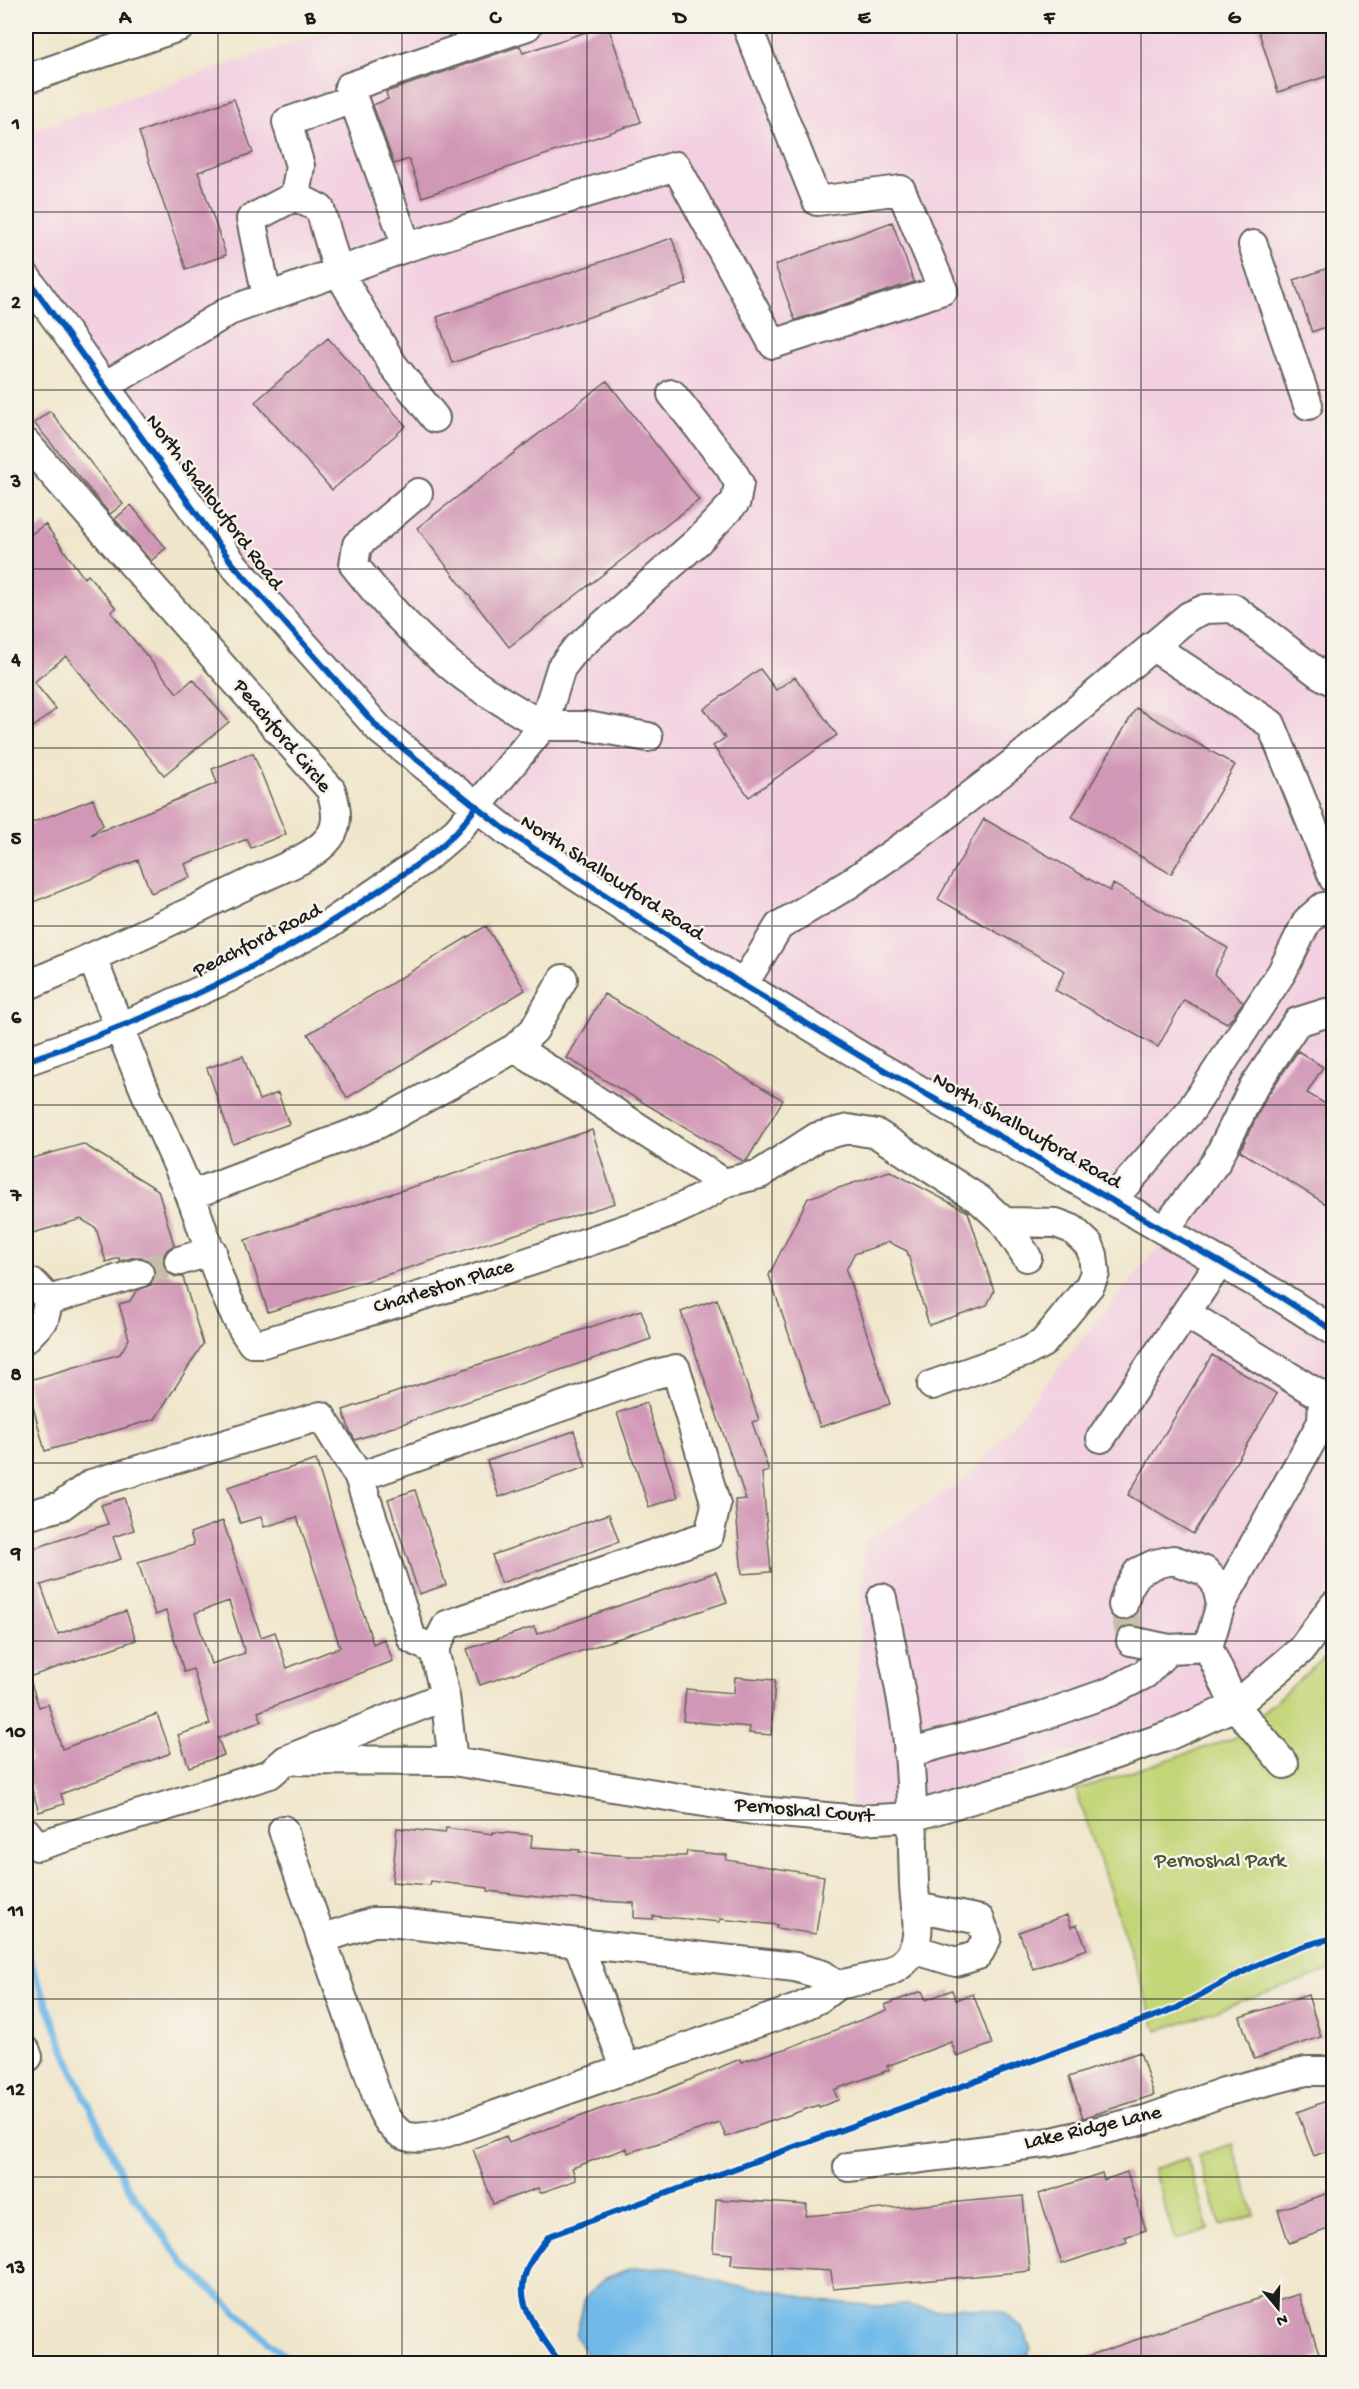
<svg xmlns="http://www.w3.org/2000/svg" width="1359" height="2389" font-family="'Gochi Hand',sans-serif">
<rect width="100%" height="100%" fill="#f7f3e8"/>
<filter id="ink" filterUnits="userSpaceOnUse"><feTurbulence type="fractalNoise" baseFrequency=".0167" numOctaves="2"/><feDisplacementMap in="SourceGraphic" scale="12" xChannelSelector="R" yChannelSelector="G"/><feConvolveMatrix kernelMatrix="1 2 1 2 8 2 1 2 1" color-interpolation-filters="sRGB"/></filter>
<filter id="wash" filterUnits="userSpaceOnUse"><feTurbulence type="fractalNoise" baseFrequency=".008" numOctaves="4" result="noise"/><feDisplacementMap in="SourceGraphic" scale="24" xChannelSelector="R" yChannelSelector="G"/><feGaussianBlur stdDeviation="1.35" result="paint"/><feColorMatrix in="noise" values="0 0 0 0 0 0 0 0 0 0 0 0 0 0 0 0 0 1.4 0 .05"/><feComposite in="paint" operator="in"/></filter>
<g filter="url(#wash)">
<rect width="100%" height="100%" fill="#f0e6cc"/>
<path fill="#f2cfe1" d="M 342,26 L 1333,26 L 1333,1579 L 1326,1594 L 1247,1699 L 1060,1755 L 849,1827 L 865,1541 L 969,1477 L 1173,1229 L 950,1091 L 663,924 L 477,824 L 213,536 L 26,255 L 26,132 Z"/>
<path fill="#c2d577" stroke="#6f784a" stroke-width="1.5" d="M 1333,1650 L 1333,1970 L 1157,2031 L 1076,1790 L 1234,1738 Z
M 1232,2144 L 1255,2215 L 1221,2226 L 1198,2155 Z
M 1187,2158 L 1209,2229 L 1175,2240 L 1153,2169 Z"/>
<path fill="#70b9e8" stroke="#466a82" stroke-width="1.5" d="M 669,2267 L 735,2286 L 773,2290 L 820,2301 L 876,2306 L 907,2305 L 935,2310 L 961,2307 L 1001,2311 L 1022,2328 L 1031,2348 L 1021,2364 L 591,2363 L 576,2336 L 585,2298 L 604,2279 L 631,2268 Z"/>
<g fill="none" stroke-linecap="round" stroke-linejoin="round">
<path stroke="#70b9e8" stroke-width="7" d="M 26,1950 L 72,2069 L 126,2184 L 184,2264 L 293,2364"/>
</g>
<g id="blocks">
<path fill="#d197b6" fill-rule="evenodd" d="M 604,26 L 608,26 L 641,122 L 422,197 L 409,159 L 394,164 L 373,105 L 388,99 L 386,92 L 520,46 L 523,53 Z
M 1257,26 L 1334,26 L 1334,74 L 1278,92 Z
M 234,99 L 253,153 L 198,172 L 226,255 L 186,269 L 139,132 Z
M 892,222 L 914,282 L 795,320 L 775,265 Z
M 672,238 L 687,284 L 452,363 L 437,317 Z
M 1334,266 L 1334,324 L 1312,332 L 1294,280 Z
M 328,338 L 406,426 L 332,490 L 255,402 Z
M 607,381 L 699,500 L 509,647 L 417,528 Z
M 50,411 L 123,504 L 110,514 L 34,423 Z
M 131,505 L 166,548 L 151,561 L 115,519 Z
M 45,524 L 84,578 L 88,575 L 116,608 L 111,612 L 177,693 L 193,679 L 229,722 L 164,775 L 66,656 L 34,682 L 56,709 L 26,733 L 26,538 Z
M 760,669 L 776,690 L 795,677 L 837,735 L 749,797 L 713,746 L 725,738 L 704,709 Z
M 1136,708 L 1235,765 L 1171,874 L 1072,817 Z
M 253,753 L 286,834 L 251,848 L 247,839 L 185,864 L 190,877 L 151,893 L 138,860 L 26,905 L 26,825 L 93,799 L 103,825 L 91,835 L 217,783 L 212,769 Z
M 984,819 L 1110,891 L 1113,884 L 1228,948 L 1214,974 L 1243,1002 L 1231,1019 L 1227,1023 L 1184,1000 L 1158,1047 L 1055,990 L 1065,971 L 938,899 Z
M 486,926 L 525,990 L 347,1098 L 308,1034 Z
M 604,994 L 783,1100 L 747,1160 L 743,1161 L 567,1058 Z
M 1298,1051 L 1323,1067 L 1307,1093 L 1334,1109 L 1334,1209 L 1240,1151 L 1267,1096 Z
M 243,1056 L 259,1100 L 278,1093 L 289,1124 L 233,1144 L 207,1068 Z
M 592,1130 L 615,1203 L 268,1312 L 245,1240 Z
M 83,1144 L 158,1190 L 174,1245 L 167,1250 L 163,1258 L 163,1265 L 168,1273 L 176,1277 L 183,1277 L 203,1344 L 155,1419 L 45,1451 L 26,1381 L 120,1354 L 129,1339 L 119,1304 L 130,1301 L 136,1291 L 151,1285 L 155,1276 L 152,1264 L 156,1258 L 149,1260 L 142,1257 L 135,1257 L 120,1261 L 119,1258 L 106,1262 L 96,1228 L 81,1219 L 26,1235 L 26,1160 Z
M 890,1171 L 968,1212 L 994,1291 L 987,1305 L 929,1325 L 907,1251 L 889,1242 L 854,1254 L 846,1270 L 890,1404 L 820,1427 L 769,1275 L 808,1198 Z
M 717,1299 L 759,1420 L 752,1422 L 769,1471 L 762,1473 L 771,1572 L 742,1574 L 735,1500 L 746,1499 L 681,1312 Z
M 641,1310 L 651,1339 L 355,1440 L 350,1431 L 343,1410 Z
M 1212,1355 L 1277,1394 L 1193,1534 L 1128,1495 Z
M 646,1403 L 678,1497 L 649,1507 L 617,1413 Z
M 574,1431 L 586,1467 L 499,1497 L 487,1461 Z
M 316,1460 L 373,1644 L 384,1639 L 393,1661 L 258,1712 L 262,1721 L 218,1738 L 224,1755 L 189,1767 L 178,1735 L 210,1724 L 193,1669 L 184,1672 L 166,1611 L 155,1615 L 138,1562 L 194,1545 L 190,1533 L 223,1521 L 261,1637 L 275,1632 L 287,1668 L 340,1647 L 297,1517 L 264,1527 L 261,1517 L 240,1523 L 228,1487 ZM 229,1601 L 245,1653 L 211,1664 L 195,1613 Z
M 415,1490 L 446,1585 L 419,1594 L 388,1499 Z
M 124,1498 L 134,1530 L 113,1537 L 121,1559 L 41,1585 L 58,1634 L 126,1611 L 136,1640 L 29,1677 L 39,1707 L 48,1704 L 62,1749 L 157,1714 L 171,1753 L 61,1794 L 64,1804 L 39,1812 L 26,1771 L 26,1762 L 31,1761 L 26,1744 L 26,1646 L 32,1644 L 26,1626 L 26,1548 L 28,1547 L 29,1550 L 108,1524 L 101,1505 Z
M 609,1514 L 619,1542 L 501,1583 L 492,1555 Z
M 716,1572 L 727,1602 L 480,1685 L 467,1649 L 534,1627 L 537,1634 Z
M 735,1677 L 775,1680 L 771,1735 L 749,1733 L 750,1727 L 683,1721 L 686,1689 L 734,1693 Z
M 397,1828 L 445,1833 L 446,1828 L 493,1834 L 493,1832 L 532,1835 L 531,1847 L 580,1850 L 579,1852 L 629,1856 L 686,1856 L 687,1851 L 727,1855 L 726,1860 L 824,1876 L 816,1934 L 776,1928 L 777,1925 L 720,1919 L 720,1922 L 653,1916 L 653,1919 L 634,1918 L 634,1903 L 538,1897 L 488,1891 L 488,1888 L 431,1881 L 430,1885 L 392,1882 Z
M 1067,1915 L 1071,1927 L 1077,1925 L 1087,1949 L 1033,1969 L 1019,1932 Z
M 952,1990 L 956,2000 L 973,1994 L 992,2044 L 957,2057 L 951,2042 L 887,2066 L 889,2070 L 834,2090 L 838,2100 L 819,2107 L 818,2105 L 726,2137 L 720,2123 L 628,2153 L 627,2148 L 572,2168 L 576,2180 L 540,2193 L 538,2188 L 493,2204 L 473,2149 L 506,2136 L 509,2143 L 603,2108 L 658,2093 L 740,2059 L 741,2062 L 788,2048 L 887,2010 L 885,2005 L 922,1991 L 926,2000 Z
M 1308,1995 L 1321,2037 L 1254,2059 L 1240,2017 Z
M 1140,2052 L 1154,2095 L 1083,2118 L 1069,2077 Z
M 1334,2098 L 1334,2148 L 1314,2156 L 1297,2112 Z
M 1127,2172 L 1146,2230 L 1125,2237 L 1127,2242 L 1062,2264 L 1039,2194 L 1102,2173 L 1104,2180 Z
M 1334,2191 L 1334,2227 L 1289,2243 L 1278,2210 Z
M 1023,2196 L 1030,2271 L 833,2289 L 831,2271 L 731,2265 L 732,2254 L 713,2252 L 716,2199 L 807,2205 L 806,2216 Z
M 1275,2293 L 1278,2301 L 1299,2294 L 1320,2356 L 1298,2364 L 1077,2364 L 1076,2360 Z"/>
</g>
</g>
<g filter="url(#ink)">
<use href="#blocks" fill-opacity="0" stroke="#66635a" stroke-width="1.5"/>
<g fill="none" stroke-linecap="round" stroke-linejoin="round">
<path stroke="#c6bea9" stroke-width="28" stroke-dasharray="28 14" stroke-linecap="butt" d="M 139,1273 L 179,1261
M 1123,1605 L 1131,1641"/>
<g stroke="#66635a" stroke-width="32">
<path id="minor" d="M 26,79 L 181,26
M 295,196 L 300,166 L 287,122 L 353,99
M 1253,245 L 1308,405
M 407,247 L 349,87 L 527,26
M 26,277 L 232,563 L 380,730 L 507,831 L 743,985 L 865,1059 L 1279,1296 L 1334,1331
M 267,297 L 251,219 L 295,196 L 320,209 L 338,271 L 393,365 L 435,418
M 105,386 L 229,311 L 407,247 L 676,166 L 773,344 L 943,290 L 901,190 L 817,201 L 747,26
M 26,443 L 331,790 C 336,806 340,824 329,838 C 315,857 276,871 254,881 C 179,918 103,953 26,986
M 418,493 L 357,545 L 354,565 C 382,601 415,635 450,665 C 478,689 512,707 543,726 L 561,668 L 575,650 L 698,541 L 736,501 L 739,483 L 729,466 L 672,394
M 1152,646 L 1271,724 L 1334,879
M 92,957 C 111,1007 130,1056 151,1105 C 164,1136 179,1166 191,1197 C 210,1246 221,1300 252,1343 L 263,1343 C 372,1310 482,1279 590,1241 C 636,1225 685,1212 724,1183
M 743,985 L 779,926 L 849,884 L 918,836 L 1011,765 L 1189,616 L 1205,609 L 1233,608 L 1318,673 L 1334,682
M 515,1048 L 724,1183 L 760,1174 L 817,1137 L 848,1129 L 877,1134 L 980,1200 L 1004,1222 L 1027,1257
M 26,1061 L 119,1028 L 230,977 L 331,923 L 423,860 L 457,831 L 543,726 L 587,726 L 648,737
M 191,1195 L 378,1124 L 515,1048 L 534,1030 L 563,979
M 1112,1200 L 1191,1110 L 1282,972 L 1307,921 L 1323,907 L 1334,906
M 1164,1230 L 1216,1162 L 1253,1088 L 1297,1022 L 1326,1013 L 1334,1014
M 179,1261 L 212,1251
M 26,1281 L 34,1284 L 49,1300
M 49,1300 L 139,1273
M 1187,1314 L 1323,1397 L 1322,1422 L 1221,1604 L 1208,1647
M 26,1338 L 44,1319 L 49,1300
M 932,1385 L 1028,1351 L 1043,1343 L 1090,1285 L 1095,1273 L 1093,1255 L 1089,1245 L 1072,1229 L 1056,1223 L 1004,1222
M 1101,1438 L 1220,1262
M 359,1477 L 652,1375 L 676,1369 L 716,1505 L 709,1535 L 447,1625 L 434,1650 L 445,1696 L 453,1761
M 26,1516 L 61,1506 L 91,1484 L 321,1416 L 359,1477 L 412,1639 L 434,1650
M 1123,1605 L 1128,1588 L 1138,1572 L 1155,1564 L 1173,1560 L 1205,1571 L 1216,1583 L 1221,1604
M 1131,1641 L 1169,1649
M 908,1753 L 1036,1718 L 1110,1692 L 1145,1674 L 1169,1649 L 1208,1647 L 1235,1706 L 1284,1764
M 286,1760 L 453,1761 L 759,1811 L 859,1820 L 912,1817 L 1069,1770 L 1168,1736 L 1235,1706 L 1301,1650 L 1334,1605
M 283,1830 L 382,2110 C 397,2141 412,2141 442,2134 L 799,2008 L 820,1998 L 837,1985
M 26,1832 L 37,1846 L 270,1774 L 286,1760 L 445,1696
M 321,1939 L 373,1922 L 389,1922 L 795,1967 L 823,1975 L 837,1985 C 860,1980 892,1977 908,1958 C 925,1937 914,1907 914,1883 C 912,1828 913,1773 905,1719 C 899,1679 889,1638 882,1598
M 578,1943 L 626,2070
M 913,1949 L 956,1962 L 978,1955 L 987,1938 L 980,1920 L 916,1907
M 26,2051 L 28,2057 L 26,2058
M 848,2167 L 1052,2142 L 1148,2119 L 1224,2092 L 1306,2071 L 1334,2071"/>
</g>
<use href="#minor" stroke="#fff" stroke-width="28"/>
<g stroke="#f7f3e8" stroke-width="10">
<path id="cycleway" d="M 26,277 L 232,563 L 380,730 L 507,831 L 743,985 L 865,1059 L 1279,1296 L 1334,1331
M 26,1061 C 149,1020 270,966 378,891 C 404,873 435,855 457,831 C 464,823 471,814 477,806
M 561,2364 C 526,2314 502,2290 549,2236 L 1177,2008 C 1227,1980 1277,1950 1334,1938"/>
</g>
<use href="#cycleway" stroke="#0057b8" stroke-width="6"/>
</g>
</g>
<path fill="none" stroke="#1c1c1c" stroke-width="1.5" stroke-opacity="0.55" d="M 218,26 L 218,2364M 402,26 L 402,2364M 587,26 L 587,2364M 772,26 L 772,2364M 957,26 L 957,2364M 1141,26 L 1141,2364M 26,212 L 1334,212M 26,390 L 1334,390M 26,569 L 1334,569M 26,748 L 1334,748M 26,926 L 1334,926M 26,1105 L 1334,1105M 26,1284 L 1334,1284M 26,1463 L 1334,1463M 26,1641 L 1334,1641M 26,1820 L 1334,1820M 26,1999 L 1334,1999M 26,2177 L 1334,2177"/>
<g text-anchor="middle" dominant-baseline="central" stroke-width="5" stroke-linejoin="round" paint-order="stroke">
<g font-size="21" fill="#1c1c1c" stroke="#f7f3e8">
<text transform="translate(213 503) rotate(53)">North Shallowford Road</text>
<text transform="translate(281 737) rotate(50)">Peachford Circle</text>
<text transform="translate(611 879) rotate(33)">North Shallowford Road</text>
<text transform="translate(258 942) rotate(-27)">Peachford Road</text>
<text transform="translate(1026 1132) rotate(30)">North Shallowford Road</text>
<text transform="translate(444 1288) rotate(-17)">Charleston Place</text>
<text transform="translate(804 1812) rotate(5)">Pernoshal Court</text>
<text transform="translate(1093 2129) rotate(-13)">Lake Ridge Lane</text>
</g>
<g font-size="21" fill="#4e5437" stroke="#f7f3e8">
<text x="1220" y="1862">Pernoshal Park</text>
</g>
</g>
<rect width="1359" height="2389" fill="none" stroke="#f7f3e8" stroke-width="66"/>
<g transform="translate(1278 2308) rotate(161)" stroke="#f7f3e8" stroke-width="4.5" paint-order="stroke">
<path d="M0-4.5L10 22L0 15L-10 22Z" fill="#1c1c1c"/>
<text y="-9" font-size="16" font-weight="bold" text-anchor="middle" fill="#1c1c1c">N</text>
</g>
<rect x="33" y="33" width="1293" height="2323" fill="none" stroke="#1c1c1c" stroke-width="2"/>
<g font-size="20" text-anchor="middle" font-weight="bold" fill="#1c1c1c">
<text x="125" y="23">A</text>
<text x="310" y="23">B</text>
<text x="495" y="23">C</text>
<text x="680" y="23">D</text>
<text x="864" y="23">E</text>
<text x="1049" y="23">F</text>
<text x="1234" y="23">G</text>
<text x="16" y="129">1</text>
<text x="16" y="308">2</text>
<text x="16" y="487">3</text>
<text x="16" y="665">4</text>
<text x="16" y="844">5</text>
<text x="16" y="1023">6</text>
<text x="16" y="1201">7</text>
<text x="16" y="1380">8</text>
<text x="16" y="1559">9</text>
<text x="16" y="1737">10</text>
<text x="16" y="1916">11</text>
<text x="16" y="2095">12</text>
<text x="16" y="2273">13</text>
</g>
</svg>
